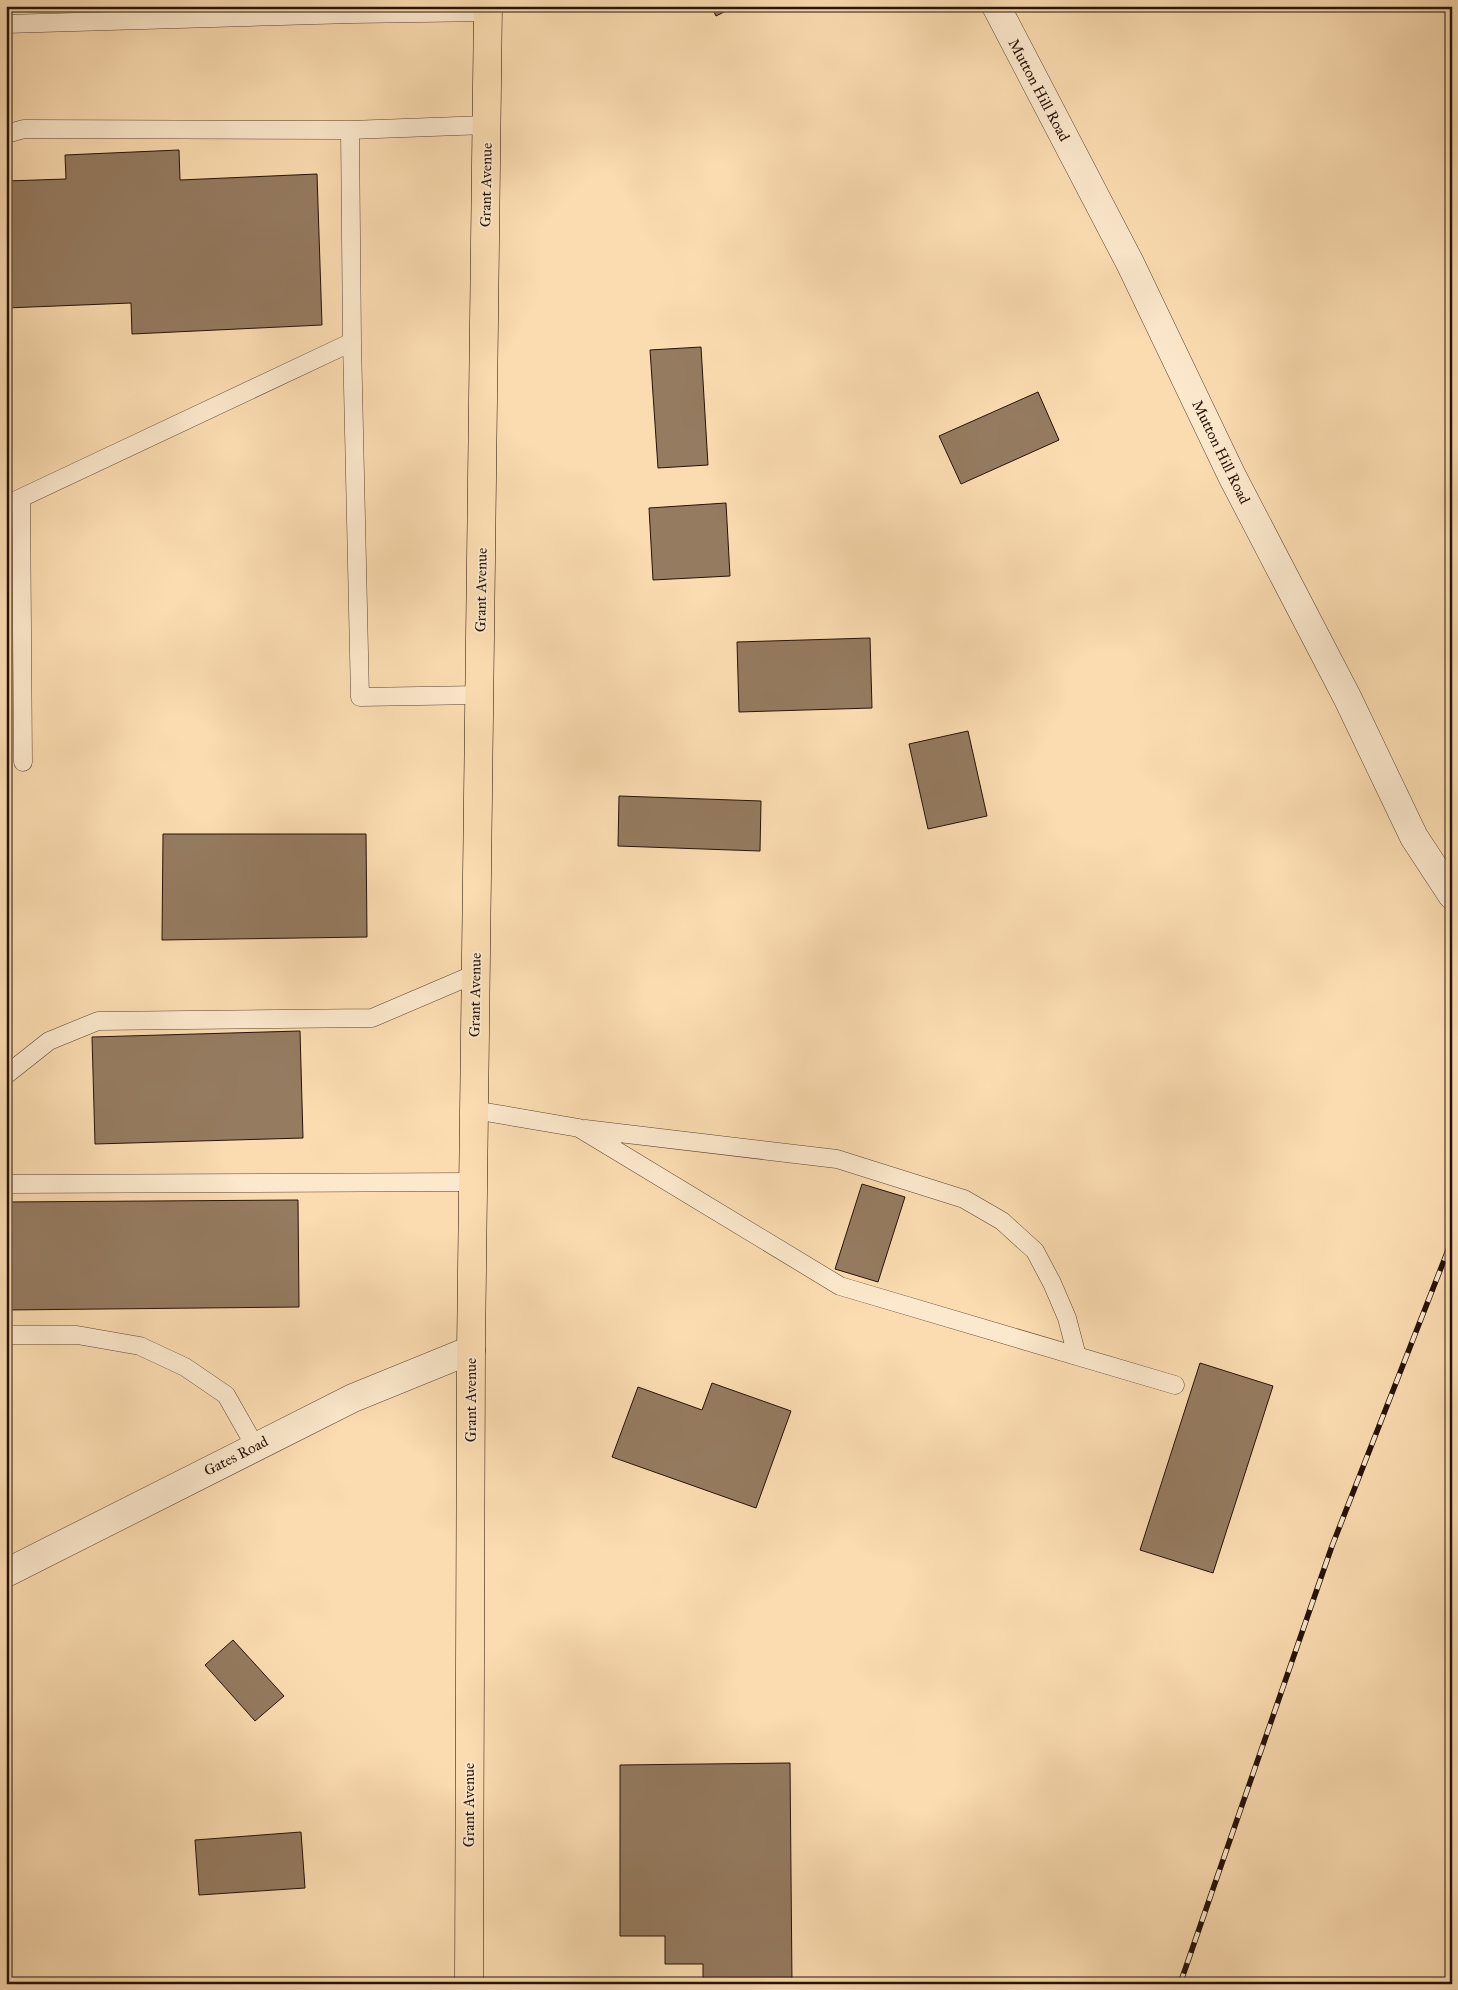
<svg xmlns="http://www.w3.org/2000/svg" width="1458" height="1990" font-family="'IM FELL Great Primer',serif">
<rect width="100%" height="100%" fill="#fbdcb1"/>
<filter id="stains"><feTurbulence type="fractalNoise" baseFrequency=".004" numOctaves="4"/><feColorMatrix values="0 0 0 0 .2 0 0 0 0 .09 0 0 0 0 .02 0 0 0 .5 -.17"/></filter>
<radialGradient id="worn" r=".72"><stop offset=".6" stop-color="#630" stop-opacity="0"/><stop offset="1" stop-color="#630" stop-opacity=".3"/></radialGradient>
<path fill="#957b60" stroke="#271208" d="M 711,6 L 736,6 L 716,16 Z
M 179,150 L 180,180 L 317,174 L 322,325 L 132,334 L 131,303 L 6,308 L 6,181 L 66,179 L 65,155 Z
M 701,347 L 708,465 L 658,468 L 650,350 Z
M 1038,392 L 1059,440 L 961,484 L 939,436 Z
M 726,503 L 730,576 L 653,580 L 649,508 Z
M 870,638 L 872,708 L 739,712 L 737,642 Z
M 968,731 L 987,816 L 928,829 L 909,744 Z
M 619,796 L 761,801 L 760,851 L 618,846 Z
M 163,834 L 366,834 L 367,937 L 162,940 Z
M 300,1031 L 303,1138 L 95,1144 L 92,1037 Z
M 862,1184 L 905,1197 L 878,1282 L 835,1269 Z
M 298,1200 L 299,1307 L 6,1310 L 6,1202 Z
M 1200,1363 L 1273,1386 L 1213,1573 L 1140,1550 Z
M 712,1383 L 791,1411 L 756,1508 L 612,1457 L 638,1387 L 702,1410 Z
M 233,1640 L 284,1696 L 255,1721 L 205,1665 Z
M 790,1763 L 792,1984 L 703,1984 L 703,1964 L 665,1964 L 665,1936 L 620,1936 L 620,1765 Z
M 301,1832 L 305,1888 L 199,1895 L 195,1840 Z"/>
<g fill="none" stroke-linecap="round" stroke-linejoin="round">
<g stroke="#5c4432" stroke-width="19">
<path id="service" d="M 352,6 L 352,14 L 488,12
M 6,24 L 352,14
M 6,134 L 24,129 L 350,130 L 486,125
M 352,342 L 360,697 L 479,695
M 21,498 L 23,762
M 6,505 L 352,342 L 350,130
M 6,1075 L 49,1041 L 98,1021 L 372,1018 L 475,974
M 474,1110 L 579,1128 L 840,1286 L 1175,1385
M 585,1129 L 837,1159 L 964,1199 L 1002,1221 L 1035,1251 L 1052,1283 L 1067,1318 L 1077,1356
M 6,1184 L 473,1182
M 6,1335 L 77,1335 L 140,1346 L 185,1367 L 226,1395 L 255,1446"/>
</g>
<g stroke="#5c4432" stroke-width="29">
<path id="minor" d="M 996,6 L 1130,263 L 1232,476 L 1347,697 L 1414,837 L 1452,895
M 6,1573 L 353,1398 L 471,1350"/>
</g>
<g stroke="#271208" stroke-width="29">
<path id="trunk" d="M 469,1984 L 471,1350 L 488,6"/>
</g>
<use href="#service" stroke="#fce8cc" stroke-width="18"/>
<use href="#minor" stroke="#fce8cc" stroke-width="28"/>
<use href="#trunk" stroke="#fbdcb1" stroke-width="28"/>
<g stroke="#271208" stroke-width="5.5">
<path id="rail" d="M 1180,1984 L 1332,1546 L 1452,1240"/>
</g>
<use href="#rail" stroke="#fce8cc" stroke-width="4" stroke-dasharray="11" stroke-linecap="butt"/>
</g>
<g text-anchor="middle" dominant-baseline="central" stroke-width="4" stroke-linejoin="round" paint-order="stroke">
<g font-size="15" fill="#271208" stroke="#fce8cc">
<text transform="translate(1039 90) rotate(62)">Mutton Hill Road</text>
<text transform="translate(486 185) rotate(-89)">Grant Avenue</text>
<text transform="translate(1221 452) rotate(64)">Mutton Hill Road</text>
<text transform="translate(481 590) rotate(-89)">Grant Avenue</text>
<text transform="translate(475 995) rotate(-89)">Grant Avenue</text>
<text transform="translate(471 1400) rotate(-90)">Grant Avenue</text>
<text transform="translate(236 1456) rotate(-27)">Gates Road</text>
<text transform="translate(469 1805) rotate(-90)">Grant Avenue</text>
</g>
</g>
<rect width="1458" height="1990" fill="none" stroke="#fbdcb1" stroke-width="25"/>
<rect x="8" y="8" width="1443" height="1975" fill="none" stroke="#271208" stroke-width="2.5"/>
<rect x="12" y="12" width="1433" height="1965" fill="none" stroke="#271208"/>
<rect width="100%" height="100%" filter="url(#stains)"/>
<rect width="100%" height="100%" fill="url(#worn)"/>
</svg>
